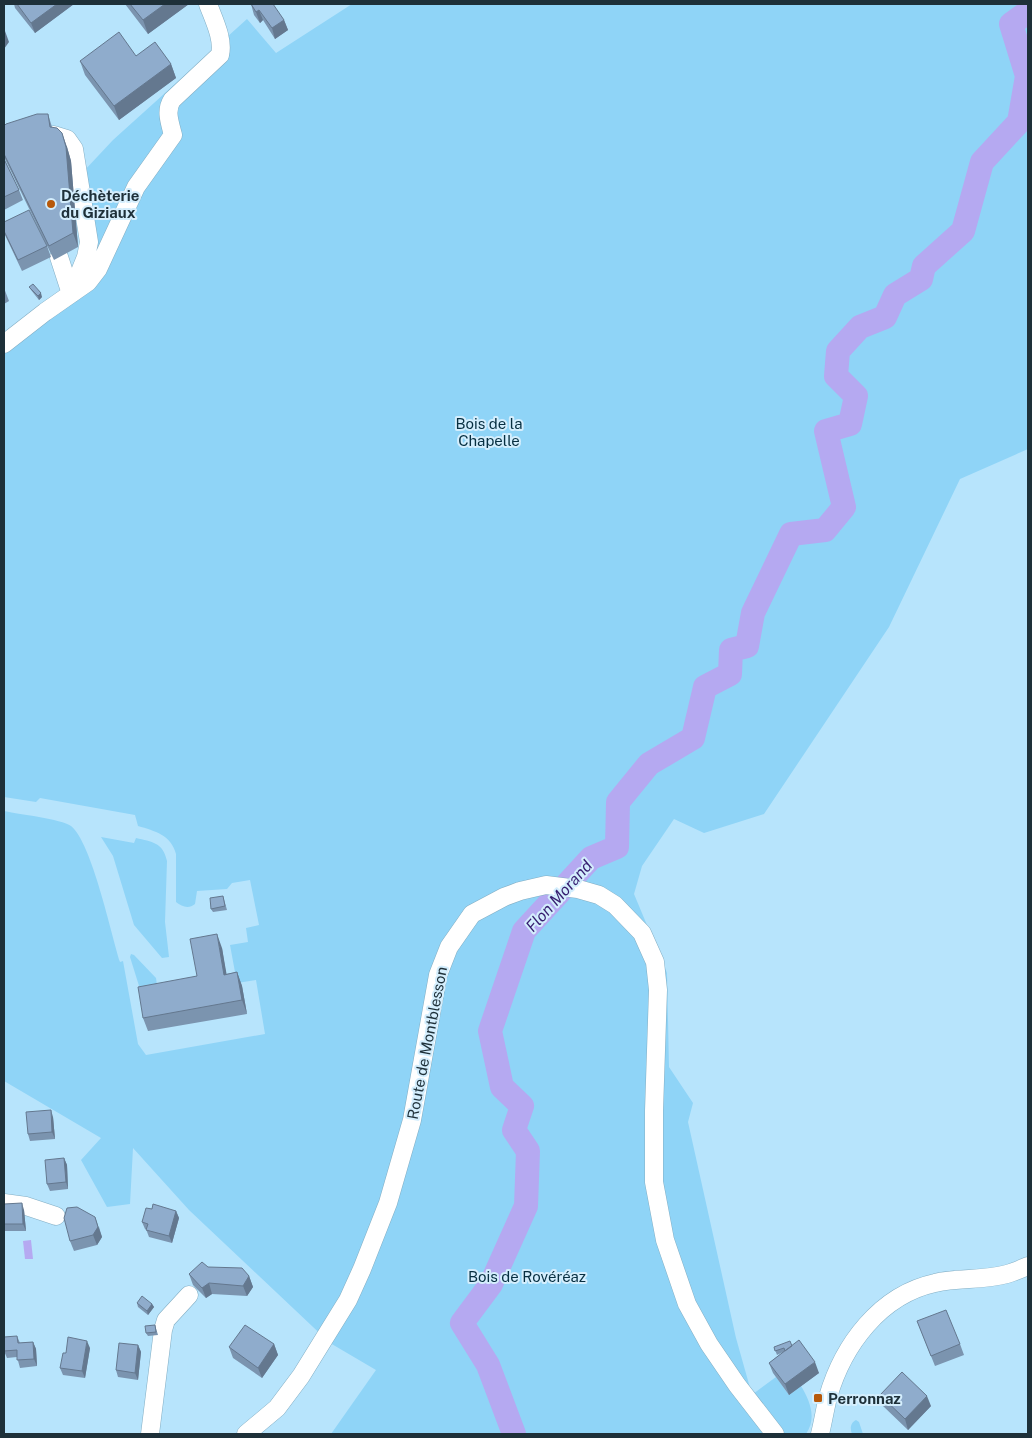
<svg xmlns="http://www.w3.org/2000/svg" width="1032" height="1438" font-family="'Public Sans',sans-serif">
<rect width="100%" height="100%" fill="#b7e4fc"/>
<path fill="#8fd4f7" d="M 352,4 L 1028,4 L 1028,449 L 960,479 L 889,627 L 764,814 L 704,833 L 674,819 L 642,866 L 634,894 L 667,973 L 669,1067 L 693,1103 L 688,1122 L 736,1338 L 763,1434 L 331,1434 L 376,1370 L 330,1343 L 189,1210 L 133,1148 L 130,1204 L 107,1207 L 81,1160 L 101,1138 L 4,1081 L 4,811 C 17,814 62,819 71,826 C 92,843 111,934 120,962 L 123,961 L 138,1044 L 146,1055 L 265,1034 L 256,980 L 237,983 L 230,945 L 248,942 L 246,928 L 259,925 L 250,880 L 232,883 L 227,889 L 197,891 L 195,904 C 189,909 182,907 176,902 L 176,854 C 171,835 155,831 138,826 L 135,815 L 40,798 L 36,802 L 4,797 L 4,353 L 47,317 L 99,255 L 83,172 L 113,140 L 247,19 L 276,53 Z
M 101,837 L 134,843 L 136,838 C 152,842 163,842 167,861 L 165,922 L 169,957 L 162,958 L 134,925 L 113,856 Z
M 131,954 L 134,955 L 156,978 L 157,985 L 140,989 L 130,957 Z
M 776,1377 L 789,1395 L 801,1386 C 810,1401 817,1418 806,1434 L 785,1434 L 753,1394 Z
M 856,1420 L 859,1422 L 863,1434 L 852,1434 C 850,1429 850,1423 856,1420 Z"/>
<path fill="#b5a9f1" d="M 31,1240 L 33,1259 L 25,1259 L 23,1241 Z"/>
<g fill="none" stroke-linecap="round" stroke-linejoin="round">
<path stroke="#b5a9f1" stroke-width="24" d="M 514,1434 L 488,1365 L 462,1323 L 491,1284 L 526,1206 L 528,1151 L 514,1130 L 522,1106 L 502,1087 L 490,1031 L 524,931 L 591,858 L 617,847 L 618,802 L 649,764 L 693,738 L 705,687 L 730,674 L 731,650 L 747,646 L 753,613 L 791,534 L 825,530 L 844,507 L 826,431 L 850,424 L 856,396 L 836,376 L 838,351 L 860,327 L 885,317 L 895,295 L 921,279 L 924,266 L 963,231 L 982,162 L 1019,122 L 1027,76 L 1011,24 L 1028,12"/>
<g stroke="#83aec4" stroke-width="19">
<path id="minor" d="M 54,135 L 67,139 L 74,149 L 89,242 L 86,257 L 71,294 L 59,257
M 4,344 L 45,312 L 88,282 L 98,269 L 136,187 L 173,135 C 170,123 165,111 172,100 L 220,55 C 224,39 213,18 208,4
M 4,1203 L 26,1206 L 56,1216
M 150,1434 L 163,1330 L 166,1320 L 189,1295
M 246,1434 L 277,1408 L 301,1376 L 348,1300 L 362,1269 L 388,1203 L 412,1120 L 438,975 L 449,947 L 472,914 L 504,897 L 520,891 L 546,885 L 578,889 L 599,895 L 615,905 L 642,933 L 655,962 L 658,990 L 654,1111 L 654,1182 L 665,1240 L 687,1304 L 709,1344 L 737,1385 L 775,1434
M 820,1434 C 823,1422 825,1409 828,1397 C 843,1345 880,1295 935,1283 C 958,1277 983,1281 1007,1274 C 1014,1272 1021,1269 1028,1266"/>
</g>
<use href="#minor" stroke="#fff" stroke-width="18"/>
</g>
<path fill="#7b94af" d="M 14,4 L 74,4 L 35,33 L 15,8 Z
M 125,4 L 189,4 L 148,34 Z
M 251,4 L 284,20 L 288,30 L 275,39 L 263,20 L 260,23 L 254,15 Z
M 136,56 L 171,64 L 176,78 L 119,120 L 85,75 L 80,61 Z
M 48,114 L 52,127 L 67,147 L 71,161 L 78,247 L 54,260 L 4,157 L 4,126 Z
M 4,159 L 19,190 L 23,200 L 4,210 Z
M 4,222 L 47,246 L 51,257 L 22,271 L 4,233 Z
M 29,287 L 42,297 L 39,300 L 31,290 Z
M 4,288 L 9,301 L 4,304 Z
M 223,896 L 227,910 L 213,912 L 211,909 Z
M 222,948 L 226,974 L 237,972 L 242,986 L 247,1014 L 148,1031 L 143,1018 L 197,976 Z
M 53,1117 L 55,1139 L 30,1141 L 28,1134 Z
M 64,1158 L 67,1165 L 68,1189 L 50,1191 L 47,1184 Z
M 4,1204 L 24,1210 L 26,1231 L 4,1231 Z
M 152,1209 L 176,1211 L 179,1218 L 172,1243 L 149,1237 L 146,1229 L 145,1229 L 142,1222 Z
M 99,1227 L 102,1237 L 97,1245 L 74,1251 L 70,1241 Z
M 208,1267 L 249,1276 L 253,1287 L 247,1296 L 212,1294 L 206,1298 L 193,1285 L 189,1274 Z
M 137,1303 L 152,1304 L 154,1307 L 148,1315 L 138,1307 Z
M 917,1321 L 960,1344 L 964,1355 L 935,1366 Z
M 155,1325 L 158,1335 L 148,1336 L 146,1333 Z
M 17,1336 L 20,1343 L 33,1342 L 36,1349 L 37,1366 L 20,1368 L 17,1357 L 7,1358 L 4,1351 Z
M 274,1344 L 278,1355 L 262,1378 L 233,1358 L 229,1347 Z
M 138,1345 L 141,1352 L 138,1380 L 118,1377 L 116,1370 Z
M 792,1346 L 819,1373 L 789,1395 L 773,1373 L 769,1363 L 783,1352 L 777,1355 L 774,1347 Z
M 90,1348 L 85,1378 L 63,1375 L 60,1368 L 66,1353 Z
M 880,1395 L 931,1406 L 908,1430 L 883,1406 Z"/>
<path fill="#64788f" d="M 57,4 L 74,4 L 35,33 L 31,23 Z
M 165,4 L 189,4 L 148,34 L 143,20 Z
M 259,10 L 263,20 L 260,23 L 256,12 Z
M 284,20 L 288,30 L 275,39 L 272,28 Z
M 5,31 L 9,42 L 4,49 L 4,33 Z
M 171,64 L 176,78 L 119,120 L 114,106 Z
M 62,133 L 67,147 L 71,161 L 78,247 L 73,233 Z
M 41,293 L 42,297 L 39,300 L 38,296 Z
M 217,934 L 222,948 L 229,988 L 224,975 Z
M 237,972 L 242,986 L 247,1014 L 242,1000 Z
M 51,1110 L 53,1117 L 55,1139 L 52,1132 Z
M 64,1158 L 67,1165 L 68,1189 L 66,1182 Z
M 22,1203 L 24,1210 L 26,1231 L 23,1224 Z
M 176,1211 L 179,1218 L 172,1243 L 169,1236 Z
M 95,1217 L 102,1237 L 97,1245 L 93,1235 Z
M 249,1276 L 253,1287 L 247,1296 L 243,1286 Z
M 209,1283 L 212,1294 L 206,1298 L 202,1288 Z
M 152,1304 L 154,1307 L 148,1315 L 147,1311 Z
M 87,1341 L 90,1348 L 85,1378 L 82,1371 Z
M 33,1342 L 36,1349 L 37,1366 L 34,1359 Z
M 274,1344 L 278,1355 L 262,1378 L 258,1368 Z
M 138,1345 L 141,1352 L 138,1380 L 135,1373 Z
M 815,1362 L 819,1373 L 789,1395 L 785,1384 Z
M 927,1396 L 931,1406 L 908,1430 L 905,1419 Z"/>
<path fill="#8faccc" stroke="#64788f" d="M 17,4 L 57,4 L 31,23 Z
M 130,4 L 165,4 L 143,20 Z
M 251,4 L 273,4 L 284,20 L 272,28 L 259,10 L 256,12 Z
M 119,32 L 136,56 L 155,42 L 171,64 L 114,106 L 80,61 Z
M 37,114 L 48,114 L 50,127 L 57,128 L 62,133 L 66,147 L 73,233 L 49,246 L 4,154 L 4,126 L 6,124 Z
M 4,159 L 19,190 L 4,197 Z
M 29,210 L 47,246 L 18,260 L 4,231 L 4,222 Z
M 33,284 L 41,293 L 38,296 L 29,287 Z
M 223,896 L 225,906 L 211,909 L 210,898 Z
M 217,934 L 224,975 L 237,972 L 242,1000 L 143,1018 L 138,987 L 197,976 L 190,939 Z
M 51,1110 L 52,1132 L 28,1134 L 26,1112 Z
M 64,1158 L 66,1182 L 47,1184 L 45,1160 Z
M 22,1203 L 23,1224 L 4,1224 L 4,1204 Z
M 153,1204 L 176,1211 L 169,1236 L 146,1230 L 148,1224 L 142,1222 L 146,1208 L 152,1209 Z
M 77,1207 L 95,1217 L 98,1227 L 93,1235 L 70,1241 L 64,1218 L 67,1208 Z
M 202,1262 L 208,1267 L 242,1268 L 249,1276 L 243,1286 L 209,1283 L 202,1288 L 189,1274 Z
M 142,1296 L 152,1304 L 147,1311 L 137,1303 Z
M 946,1310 L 960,1344 L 931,1356 L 917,1321 Z
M 155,1325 L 156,1332 L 146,1333 L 145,1326 Z
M 245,1325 L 274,1344 L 258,1368 L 229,1347 Z
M 17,1336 L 18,1343 L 33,1342 L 34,1359 L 17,1360 L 17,1350 L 4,1351 L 4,1337 Z
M 68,1337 L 87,1341 L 82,1371 L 60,1368 L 63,1353 L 66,1353 Z
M 799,1340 L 815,1362 L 785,1384 L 769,1363 Z
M 790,1341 L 792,1346 L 785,1351 L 784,1348 L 775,1351 L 774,1347 Z
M 119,1343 L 138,1345 L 135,1373 L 116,1370 Z
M 902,1372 L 927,1396 L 905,1419 L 880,1395 Z"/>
<g fill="#b7590a" stroke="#d4eefd" stroke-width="2">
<circle cx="51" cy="204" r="5"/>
<rect x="813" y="1393" width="10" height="10" rx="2.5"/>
</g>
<g text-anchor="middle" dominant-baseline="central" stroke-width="4" stroke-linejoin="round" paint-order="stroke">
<g font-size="15" font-weight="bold" fill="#1e3039" stroke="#d4eefd" text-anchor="start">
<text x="61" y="195">Déchèterie<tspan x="61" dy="17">du Giziaux</tspan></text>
<text x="828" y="1398">Perronnaz</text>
</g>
<g font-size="15" fill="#072f41" stroke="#d4eefd">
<text x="489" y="423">Bois de la<tspan x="489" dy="17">Chapelle</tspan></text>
<text x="527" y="1276">Bois de Rovéréaz</text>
</g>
<g font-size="15" fill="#1e3039" stroke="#d4eefd">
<text transform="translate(427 1043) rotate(-79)">Route de Montblesson</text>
</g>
<g font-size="16" font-style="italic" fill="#371e70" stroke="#d4eefd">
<text transform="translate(559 896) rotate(-48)">Flon Morand</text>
</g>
</g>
<rect width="1032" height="1438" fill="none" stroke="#1e3039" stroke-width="10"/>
</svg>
